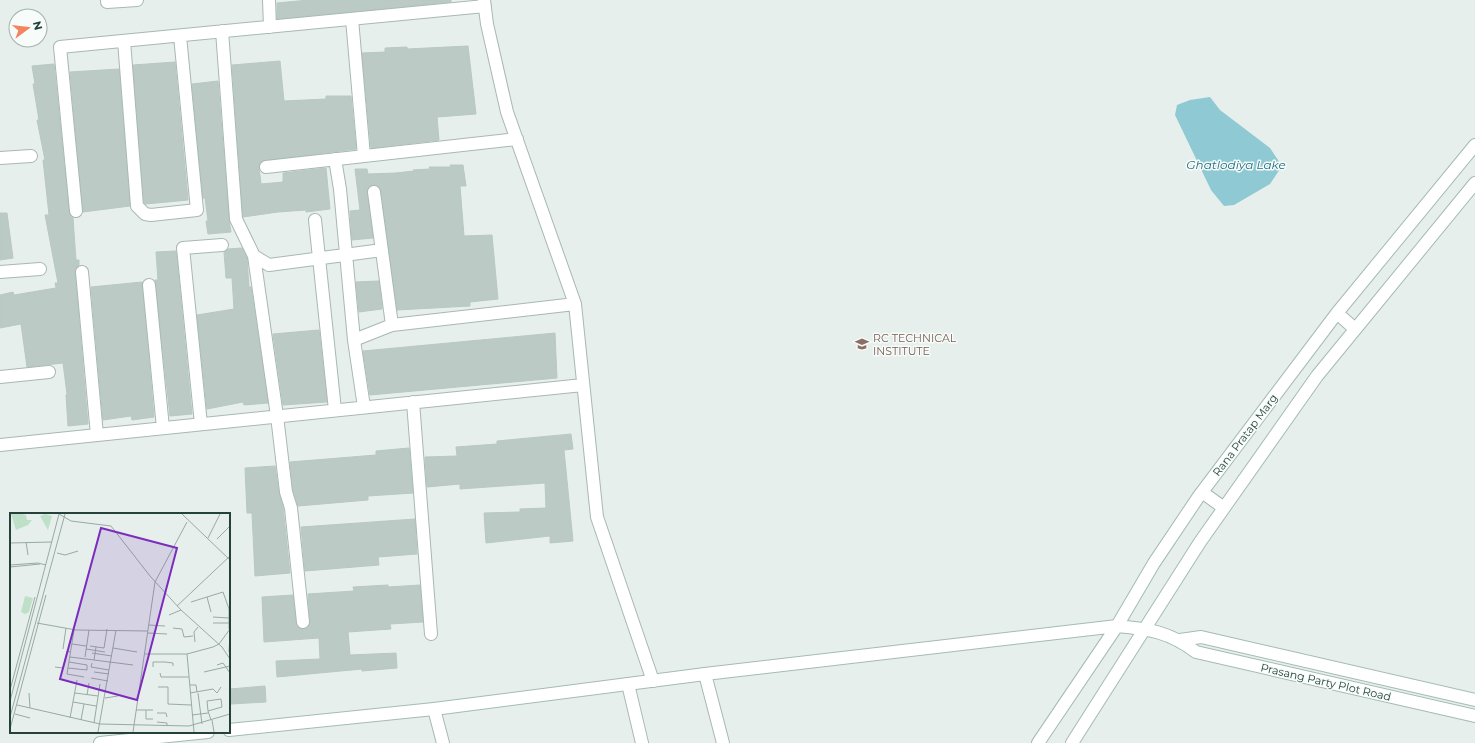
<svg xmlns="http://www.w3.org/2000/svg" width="1475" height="743" font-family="Montserrat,sans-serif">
<rect width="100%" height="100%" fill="#e6efeb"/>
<path fill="#8ec9d4" d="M 1210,97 L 1220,110 L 1270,148 L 1282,166 L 1270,184 L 1234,205 L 1224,206 L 1211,190 L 1175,115 L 1177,105 L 1190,100 Z"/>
<path fill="#bbcac4" stroke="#b8c9c2" d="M 309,0 L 451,0 L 451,2 L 277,19 L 277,3 Z
M 468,46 L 476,114 L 437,117 L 439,140 L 371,148 L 362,53 L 385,52 L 385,48 L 407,47 L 407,49 Z
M 280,61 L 284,101 L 326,99 L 326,96 L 351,96 L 356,149 L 262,161 L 259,167 L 261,184 L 283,182 L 283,173 L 326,168 L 330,209 L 306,212 L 306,210 L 278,212 L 243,217 L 232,65 Z
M 175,62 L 188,200 L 146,204 L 144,203 L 133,65 Z
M 54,64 L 69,212 L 73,218 L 76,260 L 79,260 L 79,265 L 75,269 L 75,273 L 88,424 L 68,426 L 66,395 L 67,394 L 63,363 L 27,367 L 21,324 L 0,328 L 0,295 L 13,292 L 14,295 L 56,288 L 55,283 L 58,283 L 45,215 L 49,215 L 43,160 L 45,160 L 37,120 L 39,120 L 33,84 L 35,84 L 32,66 Z
M 119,69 L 130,206 L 83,212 L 70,72 Z
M 218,81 L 229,220 L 231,232 L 208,234 L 206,221 L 208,221 L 205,198 L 203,198 L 192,84 Z
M 450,165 L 463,165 L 466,186 L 460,186 L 464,236 L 492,235 L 498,299 L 470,302 L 470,306 L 397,310 L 381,191 L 377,185 L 370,186 L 367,193 L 373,238 L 352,240 L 350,211 L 360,210 L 355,169 L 367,169 L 368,174 L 396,173 L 414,171 L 413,170 L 430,169 L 429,167 L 451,167 Z
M 0,213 L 7,213 L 13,258 L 0,260 Z
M 242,248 L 247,258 L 249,287 L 251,287 L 268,403 L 244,405 L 243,402 L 207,409 L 197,315 L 234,309 L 232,278 L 226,278 L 224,252 L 228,249 Z
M 176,251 L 192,414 L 170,416 L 155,280 L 158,280 L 156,252 Z
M 379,281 L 382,309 L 359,312 L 356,282 Z
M 142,282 L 154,417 L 132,420 L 131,416 L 103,420 L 91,287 Z
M 319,330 L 327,402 L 283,405 L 273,334 Z
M 555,333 L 557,378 L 370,395 L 363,351 Z
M 571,434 L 573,449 L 564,450 L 573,541 L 550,543 L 550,536 L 486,543 L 484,513 L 520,512 L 520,509 L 546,508 L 545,483 L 460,489 L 460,484 L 427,487 L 425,457 L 457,456 L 456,447 L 497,444 L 497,441 Z
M 409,448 L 413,493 L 368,496 L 368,500 L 298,506 L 293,490 L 290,462 L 376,455 L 376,451 Z
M 275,466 L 279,493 L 283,507 L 290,573 L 255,576 L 252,513 L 247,513 L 245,468 Z
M 415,519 L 417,554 L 378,557 L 379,565 L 305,571 L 301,527 Z
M 388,585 L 388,587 L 420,585 L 423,622 L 390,624 L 391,629 L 348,632 L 350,655 L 396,653 L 397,668 L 362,671 L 362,669 L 277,677 L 276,661 L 320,659 L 319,638 L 264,642 L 262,597 L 293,595 L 296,623 L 300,629 L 303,629 L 308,628 L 310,622 L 308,594 L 354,591 L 353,587 Z
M 265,686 L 266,702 L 231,704 L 230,689 Z"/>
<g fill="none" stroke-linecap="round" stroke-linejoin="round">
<g stroke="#a8b8b2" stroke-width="14">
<path id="street" d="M 107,0 L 107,2 L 137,0
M 269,0 L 270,27
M 484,0 L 487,24 L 507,112 L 575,304 L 597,517 L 653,681
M 352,19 L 364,156
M 222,31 L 236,219 L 254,256 L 269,265 L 382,250
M 124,41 L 137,206 L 145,214 L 151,215 L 197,210 L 180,36
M 0,158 L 31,156
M 335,159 L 340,189 L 354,340
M 266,167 L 517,139
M 374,192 L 392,325 L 575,304
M 76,211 L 60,47 L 485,6
M 315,220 L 335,410
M 254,256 L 277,416 L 286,492 L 291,508 L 303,622
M 0,272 L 40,269
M 82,272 L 97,435
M 149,285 L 163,428
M 0,377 L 49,372
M 413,402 L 431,634
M 364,407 L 354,340 L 392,325
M 201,424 L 183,248 L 222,245
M 0,445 L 583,385
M 705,674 L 723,743
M 628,684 L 642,743
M 434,709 L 443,743"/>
</g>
<g stroke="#a4bbb3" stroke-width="14">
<path id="secondary" d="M 1337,313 L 1355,329
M 1202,492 L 1224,508
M 1180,640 L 1201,637 L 1475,700
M 229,730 L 434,709 L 705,674 L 1117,626 C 1149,629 1170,632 1196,652 L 1475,716
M 100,743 L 208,732
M 1038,743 L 1117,626 L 1154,563 L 1199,496 L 1337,313 L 1475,145
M 1072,743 L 1200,542 L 1317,376 L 1475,183"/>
</g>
<use href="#street" stroke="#fff" stroke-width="12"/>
<use href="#secondary" stroke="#fff" stroke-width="12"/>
</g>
<defs>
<g id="university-bare" transform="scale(1.08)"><path d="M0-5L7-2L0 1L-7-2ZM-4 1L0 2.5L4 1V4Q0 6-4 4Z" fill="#8d6e63" stroke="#f7fbf9" stroke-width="2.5" paint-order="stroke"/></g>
</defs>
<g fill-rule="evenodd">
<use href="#university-bare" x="862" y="344"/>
</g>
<g text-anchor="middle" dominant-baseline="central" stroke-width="3" stroke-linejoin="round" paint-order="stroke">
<g font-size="11" fill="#785e54" stroke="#f7fbf9" text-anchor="start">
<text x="873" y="338">RC TECHNICAL<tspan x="873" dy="13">INSTITUTE</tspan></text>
</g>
<g font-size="11" fill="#24423a" stroke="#f7fbf9">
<text transform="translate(1245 435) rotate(-53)">Rana Pratap Marg</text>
<text transform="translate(1326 682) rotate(13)">Prasang Party Plot Road</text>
</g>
<g font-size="12" font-style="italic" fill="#1c6f80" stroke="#f7fbf9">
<text x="1236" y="164">Ghatlodiya Lake</text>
</g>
</g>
<g transform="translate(10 513)">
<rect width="220" height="220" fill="#e6efeb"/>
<path d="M 1,1 L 12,1 L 16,2 L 17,7 L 22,7 L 18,12 L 6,17 ZM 35,1 L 42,3 L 38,17 L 30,3 ZM 15,83 L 23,85 L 19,99 L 15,101 L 11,99 Z" fill="#bfe0c8"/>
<path fill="none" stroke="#98aaa4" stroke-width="1" d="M 49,1 L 61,8 L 101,13 L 140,63 L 171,97 L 212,134 L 220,146M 172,1 L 220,47M 198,25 L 210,1M 207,26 L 220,13M 16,29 L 18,42M 0,30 L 42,29M 47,40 L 55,42 L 68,38M 0,52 L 28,50 L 36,52M 0,54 L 30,51M 197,84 L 201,99M 181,89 L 213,79 L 219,96 L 219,116M 167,93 L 220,43M 159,102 L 171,97M 203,104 L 219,105M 27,110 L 66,117 L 138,118M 203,110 L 219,110M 139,112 L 155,113M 163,115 L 172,116 L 174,124 L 183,123M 64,117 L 57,161 L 74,164M 138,120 L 157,121M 185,129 L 184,119 L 188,114M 62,131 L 76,133M 80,133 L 94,135 L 97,116M 103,135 L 127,139M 53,136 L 56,115M 76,136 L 95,139M 219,139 L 220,121M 82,140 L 102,143M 135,141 L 177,141 L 203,134 L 209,131 L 220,116M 177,141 L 184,219M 60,144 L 84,147 L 86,134M 75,144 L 79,117M 84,147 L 123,152M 82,150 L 81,154 L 99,157M 207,152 L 213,150 L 220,160M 45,154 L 53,155 L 57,138 L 60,139M 143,154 L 143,149 L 155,149 L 163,150 L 163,153M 58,155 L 77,157 L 77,152 L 59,149M 84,159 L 99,161M 194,159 L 220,153M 150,160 L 151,164 L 179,164M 81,165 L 98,168M 180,172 L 186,172 L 187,179M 148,174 L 158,174 L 158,191 L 181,192M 0,177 L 25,84M 19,180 L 20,195M 65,180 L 88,183M 180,180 L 203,176 L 207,180 L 211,174M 188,180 L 192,211M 77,182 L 79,170M 95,185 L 108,183M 0,188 L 49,1M 63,189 L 86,193M 7,192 L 90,211 L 179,213 L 220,201M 126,197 L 143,197M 136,197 L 136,206 L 143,206M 198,198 L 212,194 L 211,186 L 197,188 L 198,198 L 201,207M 147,200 L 156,200 L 157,204M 5,201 L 20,205M 182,202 L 198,200M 0,204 L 55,1M 60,205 L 67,167M 71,207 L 74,191M 202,207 L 204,219M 147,209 L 157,210 L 157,213M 84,210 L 90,171M 0,216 L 36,82M 88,219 L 106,117M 123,219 L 145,69 L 177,9"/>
<path fill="#7b2cbf" fill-opacity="0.15" stroke="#7b2cbf" stroke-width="2" d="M 91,15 L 167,35 L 127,187 L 50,166 Z"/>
<rect width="220" height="220" fill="none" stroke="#24423a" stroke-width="2"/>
</g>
<g transform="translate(28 28) rotate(75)"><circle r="19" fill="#f7fbf9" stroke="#a3b1ad"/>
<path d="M0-3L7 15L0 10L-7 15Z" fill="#f4845f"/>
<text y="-6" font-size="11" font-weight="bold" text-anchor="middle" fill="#24423a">N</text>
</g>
</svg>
